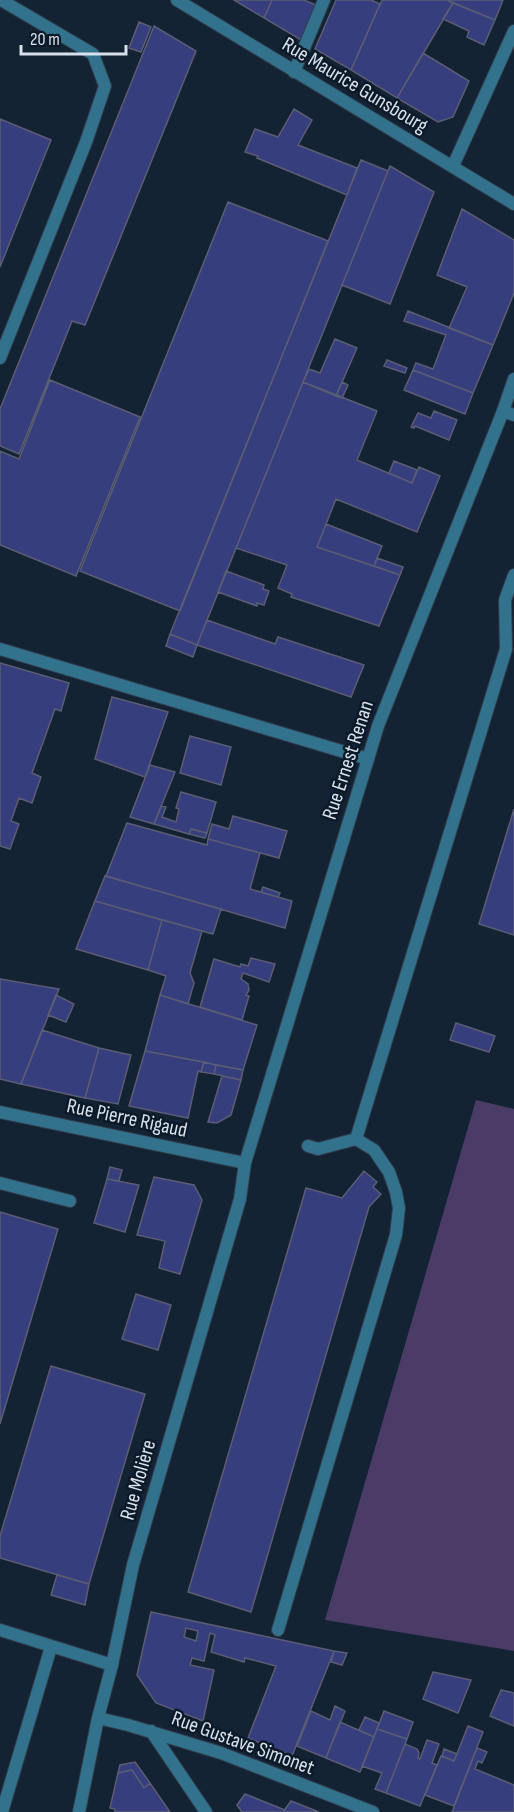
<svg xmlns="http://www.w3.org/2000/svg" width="514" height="1812" font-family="'Sofia Sans Condensed',sans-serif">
<rect width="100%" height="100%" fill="#142333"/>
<path fill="#4b3b67" d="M 476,1100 L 514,1109 L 514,1651 L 325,1620 Z"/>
<path fill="#373e7e" stroke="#595e74" stroke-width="1.5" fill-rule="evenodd" d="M 234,0 L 272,0 L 264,18 Z
M 272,0 L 304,0 L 316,5 L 301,40 L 264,18 Z
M 336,0 L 371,0 L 380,4 L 351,70 L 315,49 Z
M 382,0 L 447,0 L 453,3 L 397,98 L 351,70 Z
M 447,0 L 503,0 L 495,20 Z
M 453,3 L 495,20 L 484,45 L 467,37 L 469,31 L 443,19 Z
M 139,22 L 151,27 L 141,52 L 129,48 Z
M 154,26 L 196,51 L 85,325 L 72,321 L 19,454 L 0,446 L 0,409 Z
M 423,53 L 469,81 L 453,117 L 438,122 L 397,98 Z
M 294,109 L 312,120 L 298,145 L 357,168 L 347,195 L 257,158 L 258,156 L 245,152 L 255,129 L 278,137 Z
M 0,119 L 51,140 L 0,267 Z
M 361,160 L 388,171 L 197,645 L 170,634 Z
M 390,166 L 434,192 L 390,304 L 342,285 Z
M 228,202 L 328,241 L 180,611 L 80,571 Z
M 462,209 L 514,240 L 514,293 L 493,345 L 449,328 L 467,287 L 437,275 Z
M 408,311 L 493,345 L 473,393 L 413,370 L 416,363 L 433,369 L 446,335 L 404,321 Z
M 335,339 L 357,348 L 336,396 L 303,382 L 309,369 L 320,373 Z
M 387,360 L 407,368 L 405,373 L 384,366 Z
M 413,370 L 473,393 L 465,414 L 404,390 Z
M 50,380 L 140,417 L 76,576 L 0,545 L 0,451 L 19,459 Z
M 303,382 L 377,411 L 357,460 L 412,483 L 419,467 L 440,476 L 417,532 L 336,499 L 317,547 L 400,575 L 379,626 L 291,597 L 292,594 L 278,588 L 287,565 L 236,548 Z
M 342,382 L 348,385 L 342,398 L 336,396 Z
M 434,411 L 457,420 L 449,440 L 415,426 L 414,428 L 411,427 L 418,413 L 431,418 Z
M 394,461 L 417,470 L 412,483 L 389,473 Z
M 326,524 L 382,546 L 374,566 L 317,547 Z
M 377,558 L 403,567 L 400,575 L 374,566 Z
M 226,571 L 264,585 L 263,589 L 269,591 L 264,605 L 257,603 L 257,606 L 218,592 Z
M 207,620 L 275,644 L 278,637 L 364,665 L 351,697 L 197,645 Z
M 170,634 L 197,645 L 193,657 L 166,646 Z
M 0,663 L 69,683 L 61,711 L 55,709 L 32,773 L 41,777 L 32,803 L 19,798 L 11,821 L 19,824 L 10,849 L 0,846 Z
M 112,697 L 168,712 L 145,777 L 95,759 Z
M 190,736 L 231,747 L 221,785 L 180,773 Z
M 150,765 L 175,772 L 154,824 L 130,817 Z
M 181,792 L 216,802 L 207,833 L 191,829 L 189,834 L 154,824 L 161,806 L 166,807 L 162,817 L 176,822 L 179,809 L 176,808 Z
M 514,809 L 514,935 L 479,924 Z
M 233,816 L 287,831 L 279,858 L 208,839 L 212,824 L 229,829 Z
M 127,823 L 207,845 L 208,839 L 260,853 L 250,889 L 292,901 L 285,928 L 106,876 Z
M 191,829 L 207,833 L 205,838 L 189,834 Z
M 105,876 L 221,909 L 213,934 L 95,901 Z
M 263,887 L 280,893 L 278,897 L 261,892 Z
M 95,901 L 162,920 L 148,970 L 76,949 Z
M 162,920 L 202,931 L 190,973 L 194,983 L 188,1004 L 160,995 L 166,976 L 148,970 Z
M 251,958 L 275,964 L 269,982 L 243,973 L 241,979 L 248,984 L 249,990 L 246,995 L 249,996 L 242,1020 L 200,1007 L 214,959 L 240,967 L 241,964 L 248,966 Z
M 0,979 L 59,989 L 21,1084 L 0,1079 Z
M 56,995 L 74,1004 L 66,1022 L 48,1015 Z
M 160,995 L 257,1025 L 243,1070 L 145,1051 Z
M 456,1023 L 495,1036 L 489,1052 L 450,1040 Z
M 42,1030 L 99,1048 L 85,1098 L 21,1084 Z
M 99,1048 L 131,1055 L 118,1104 L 85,1098 Z
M 145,1051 L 204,1062 L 201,1072 L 198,1071 L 188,1118 L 129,1106 Z
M 204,1062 L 216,1065 L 214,1074 L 201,1072 Z
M 216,1065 L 243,1070 L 241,1080 L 214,1074 Z
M 222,1076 L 241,1080 L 231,1115 L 217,1123 L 208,1122 Z
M 110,1167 L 122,1170 L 119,1181 L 107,1179 Z
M 364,1171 L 377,1182 L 373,1187 L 381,1194 L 369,1207 L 251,1612 L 188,1592 L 306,1188 L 342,1198 Z
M 154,1177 L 194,1185 L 202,1200 L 180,1274 L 159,1268 L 165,1241 L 137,1235 Z
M 107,1179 L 139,1185 L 125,1232 L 94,1223 Z
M 0,1212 L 58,1229 L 0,1424 Z
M 136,1294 L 171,1305 L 158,1350 L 122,1339 Z
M 51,1366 L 145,1394 L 89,1584 L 0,1558 L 0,1536 Z
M 57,1575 L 89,1584 L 85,1605 L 51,1595 Z
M 151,1612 L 334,1651 L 292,1756 L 248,1738 L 276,1666 L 245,1658 L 244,1662 L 211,1652 L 215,1635 L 210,1633 L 204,1661 L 192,1658 L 190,1665 L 214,1670 L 203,1721 L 156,1703 L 137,1675 ZM 186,1628 L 198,1631 L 196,1641 L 184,1637 Z
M 334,1651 L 347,1653 L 342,1665 L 331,1662 Z
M 433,1672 L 471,1680 L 458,1713 L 423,1699 Z
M 501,1690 L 514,1693 L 514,1726 L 490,1716 Z
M 335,1706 L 345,1711 L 326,1758 L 297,1746 L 311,1711 L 330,1720 Z
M 384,1711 L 413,1722 L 407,1739 L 377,1729 Z
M 365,1717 L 379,1723 L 374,1737 L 359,1730 Z
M 340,1722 L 374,1737 L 360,1772 L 326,1758 Z
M 468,1726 L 483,1732 L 454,1806 L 425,1795 L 441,1756 L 454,1761 Z
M 377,1729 L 407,1739 L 386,1793 L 375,1789 L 382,1773 L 362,1766 Z
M 427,1740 L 439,1744 L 432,1763 L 437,1765 L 420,1806 L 386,1793 L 405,1744 L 417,1749 L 419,1753 L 418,1758 L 420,1759 Z
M 477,1748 L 487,1752 L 482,1763 L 478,1761 L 475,1769 L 514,1785 L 514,1812 L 452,1812 Z
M 444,1749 L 457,1754 L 454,1761 L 442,1756 Z
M 135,1762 L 150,1783 L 144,1788 L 132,1770 L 118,1773 L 120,1765 Z
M 132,1770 L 144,1788 L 150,1783 L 170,1812 L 115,1812 L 115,1809 L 110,1808 L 118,1773 Z
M 245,1794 L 285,1810 L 283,1812 L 242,1812 L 237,1805 Z
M 291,1801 L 319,1812 L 283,1812 Z"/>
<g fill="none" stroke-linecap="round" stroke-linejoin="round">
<g stroke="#2f3e4d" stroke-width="14">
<path id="lane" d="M 0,358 L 86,142 L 105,86 L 93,54 L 1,0
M 503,411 L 514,415
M 0,649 L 368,759
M 308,1146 L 318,1149 L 356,1139 L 506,649 L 505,600 L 514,575
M 0,1183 L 70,1201
M 0,1630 L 112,1665
M 278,1630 L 396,1235 L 399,1208 L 396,1192 L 389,1172 L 374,1150 L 356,1139
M 2,1812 L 51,1647"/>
</g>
<g stroke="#2f3e4d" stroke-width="14">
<path id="street" d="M 177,0 L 514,204
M 294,72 L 324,0
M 453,166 L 514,31
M 0,1112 L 245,1163
M 98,1718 L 128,1725 L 221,1753 L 373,1812
M 151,1731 L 206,1812
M 79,1812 L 98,1718 L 112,1665 L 133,1565 L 240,1199 L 245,1163 L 378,726 L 503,411 L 514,379"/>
</g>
<use href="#lane" stroke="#33728c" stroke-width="12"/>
<use href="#street" stroke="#33728c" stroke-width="12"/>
</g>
<g text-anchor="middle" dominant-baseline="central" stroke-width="5" stroke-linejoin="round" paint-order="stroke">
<g font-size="21" fill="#d7e1eb" stroke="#0b1929">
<text transform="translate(355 85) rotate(31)">Rue Maurice Gunsbourg</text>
<text transform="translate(348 760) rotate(-72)">Rue Ernest Renan</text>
<text transform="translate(127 1118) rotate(12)">Rue Pierre Rigaud</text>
<text transform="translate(138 1480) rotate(-74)">Rue Molière</text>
<text transform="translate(243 1743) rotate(20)">Rue Gustave Simonet</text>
</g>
</g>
<path d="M21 45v9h105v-9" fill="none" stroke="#d7e1eb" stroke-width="3"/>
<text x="30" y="45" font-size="18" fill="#d7e1eb" stroke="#0b1929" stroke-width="4.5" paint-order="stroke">20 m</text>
</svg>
